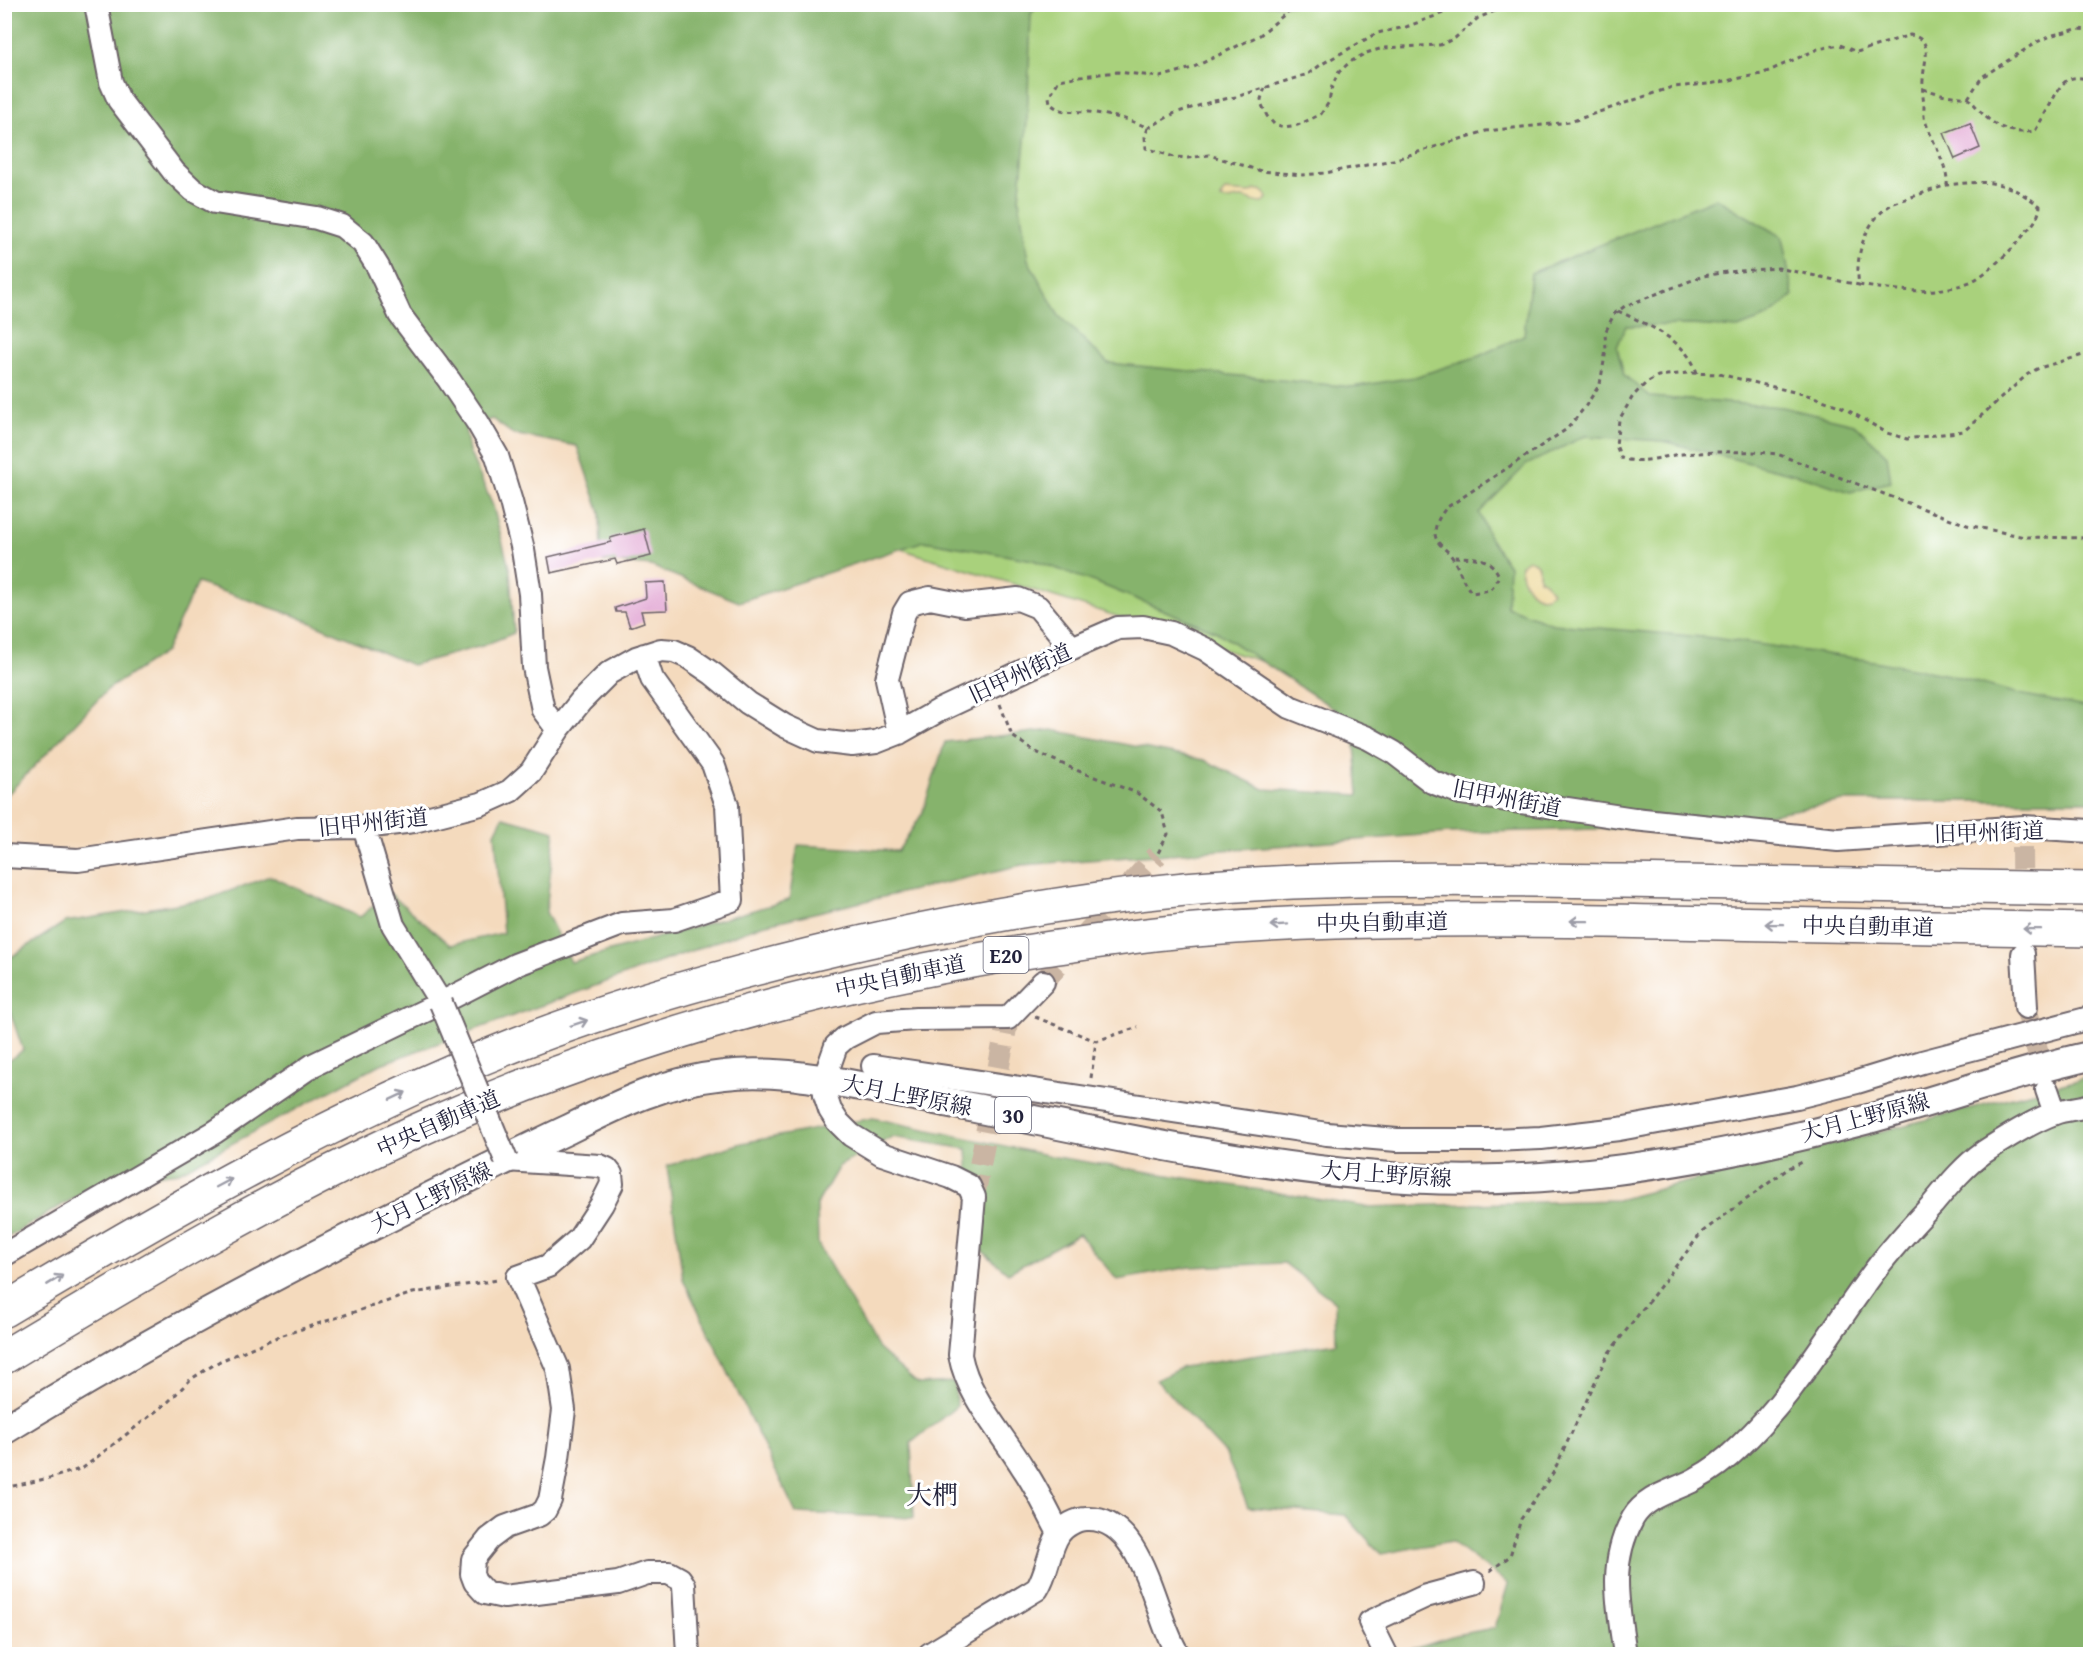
<svg xmlns="http://www.w3.org/2000/svg" width="2095" height="1659" font-family="'Gentium Book Plus','Noto Serif JP',serif">
<rect width="100%" height="100%" fill="#fff"/>
<filter id="ink" filterUnits="userSpaceOnUse"><feTurbulence type="fractalNoise" baseFrequency=".0167" numOctaves="2"/><feDisplacementMap in="SourceGraphic" scale="12" xChannelSelector="R" yChannelSelector="G"/><feConvolveMatrix kernelMatrix="1 2 1 2 8 2 1 2 1" color-interpolation-filters="sRGB"/></filter>
<filter id="wash" filterUnits="userSpaceOnUse"><feTurbulence type="fractalNoise" baseFrequency=".008" numOctaves="4" result="noise"/><feDisplacementMap in="SourceGraphic" scale="24" xChannelSelector="R" yChannelSelector="G"/><feGaussianBlur stdDeviation="1.35" result="paint"/><feColorMatrix in="noise" values="0 0 0 0 0 0 0 0 0 0 0 0 0 0 0 0 0 1.4 0 .05"/><feComposite in="paint" operator="in"/></filter>
<g filter="url(#wash)">
<rect width="100%" height="100%" fill="#f4dabd"/>
<path fill="#a9d17c" stroke="#667a5c" stroke-width="1.5" d="M 851,5 L 2090,5 L 2090,774 L 1616,772 L 747,501 Z"/>
<path fill="#86b36c" stroke="#546a54" stroke-width="1.5" d="M 5,4 L 1037,5 L 1031,14 L 1027,122 L 1019,199 L 1028,260 L 1059,316 L 1108,363 L 1352,387 L 1415,377 L 1479,356 L 1524,335 L 1531,273 L 1716,198 L 1782,237 L 1793,296 L 1767,317 L 1738,328 L 1691,325 L 1626,326 L 1617,347 L 1624,375 L 1650,397 L 1782,407 L 1854,424 L 1887,455 L 1891,482 L 1850,492 L 1809,478 L 1663,441 L 1585,436 L 1526,465 L 1479,513 L 1490,539 L 1509,566 L 1507,607 L 1553,624 L 1714,638 L 1868,660 L 1949,675 L 2019,694 L 2090,708 L 2090,801 L 1843,801 L 1703,826 L 1450,833 L 1022,865 L 762,925 L 381,1064 L 179,1172 L 101,1182 L 5,1239 L 5,1063 L 23,1050 L 5,997 L 5,961 L 65,922 L 208,899 L 270,876 L 360,917 L 389,893 L 450,945 L 503,933 L 495,833 L 503,817 L 555,831 L 546,912 L 571,962 L 789,900 L 798,845 L 898,851 L 922,814 L 945,742 L 1052,730 L 1204,760 L 1264,789 L 1359,795 L 1353,721 L 1217,632 L 1102,585 L 1033,560 L 924,541 L 739,602 L 651,566 L 601,561 L 600,513 L 577,446 L 513,434 L 492,419 L 465,428 L 469,451 L 493,506 L 510,571 L 514,633 L 482,646 L 412,665 L 293,615 L 197,583 L 165,652 L 108,689 L 5,797 Z
M 2090,1077 L 2090,1654 L 1394,1654 L 1455,1635 L 1495,1628 L 1508,1584 L 1451,1541 L 1381,1554 L 1345,1515 L 1248,1507 L 1226,1455 L 1156,1380 L 1183,1367 L 1336,1343 L 1335,1302 L 1284,1263 L 1190,1267 L 1117,1280 L 1079,1234 L 1008,1273 L 973,1243 L 967,1149 L 892,1137 L 839,1166 L 817,1204 L 818,1244 L 878,1349 L 918,1384 L 954,1382 L 957,1406 L 911,1443 L 914,1518 L 796,1513 L 683,1279 L 667,1166 L 742,1143 L 873,1118 L 1056,1157 L 1366,1207 L 1617,1200 Z"/>
<path fill="#eeda9e" stroke="#887e6c" stroke-width="1.5" d="M 1255,190 L 1261,190 L 1265,193 L 1267,198 L 1263,203 C 1255,204 1251,199 1243,198 C 1235,197 1229,202 1221,199 L 1222,194 L 1225,191 L 1250,193 Z
M 1528,560 L 1535,562 L 1539,567 L 1539,579 L 1545,582 L 1552,592 C 1537,608 1518,580 1521,565 Z"/>
<g id="blocks">
<path fill="#e2a7d4" d="M 1970,123 L 1980,148 L 1955,159 L 1944,133 Z
M 644,529 L 651,556 L 617,564 L 615,559 L 551,573 L 548,557 L 611,542 L 610,538 Z
M 665,582 L 667,610 L 641,611 L 644,622 L 630,627 L 625,612 L 616,612 L 615,608 L 646,598 L 645,583 Z"/>
</g>
</g>
<g filter="url(#ink)">
<use href="#blocks" fill-opacity="0" stroke="#6c6268" stroke-width="1.5"/>
<g fill="none" stroke-linecap="round" stroke-linejoin="round">
<path stroke="#cab5a3" stroke-width="22" stroke-dasharray="22 11" stroke-linecap="butt" d="M 2022,847 L 2023,941
M 1043,982 L 1157,855
M 2026,1007 L 2046,1084
M 974,1197 L 1008,1018"/>
<g stroke="#6c6268" stroke-width="26">
<path id="minor" d="M 96,4 L 111,82 L 119,100 L 174,172 L 193,190 L 215,202 L 317,218 L 342,226 L 363,243 L 378,267 L 400,315 L 449,380 L 478,423 L 497,456 L 511,502 L 523,550 L 530,594 L 534,667 L 543,710 L 558,730
M 899,733 L 887,679 L 904,613 L 910,603 L 930,598 L 965,605 L 1018,599 L 1038,607 L 1072,648
M 364,827 L 393,925 L 441,1003
M 4,856 L 78,860 L 297,828 L 364,827 L 414,821 L 481,804 L 510,791 L 531,772 L 558,730 L 581,701 L 609,673 L 636,658 L 661,650 L 674,651 L 688,657 L 713,674 L 748,703 L 785,726 L 818,741 L 852,745 L 876,742 L 899,733 L 938,711 L 1072,648 L 1118,628 L 1143,627 L 1171,633 L 1205,649 L 1290,707 L 1368,738 L 1393,752 L 1432,782 L 1461,793 L 1634,819 L 1838,840 L 2024,827 L 2090,831
M 2023,954 L 2026,1007
M 1043,982 L 1008,1018 L 916,1019 L 876,1022 L 845,1038 L 836,1046 L 824,1080 L 825,1095 L 830,1110 L 837,1121 L 851,1135 L 882,1154 L 951,1177 L 969,1186 L 974,1197 L 960,1355 C 968,1397 1001,1432 1023,1468 C 1037,1488 1047,1511 1059,1533
M 873,1066 L 1327,1134 L 1397,1140 L 1493,1140 L 1541,1138 L 1619,1129 L 1797,1097 L 1857,1082 L 1922,1062 L 2090,1018
M 2047,1090 L 2055,1113
M 506,1160 L 600,1166 L 607,1169 L 611,1174 L 612,1184 L 602,1204 L 579,1239 L 548,1266 L 518,1277 L 558,1369 L 564,1410 L 558,1458 L 550,1500 L 545,1510 L 539,1515 L 505,1527 L 489,1539 L 473,1559 L 472,1574 L 475,1582 L 485,1593 L 504,1597 L 618,1583 L 647,1573 L 669,1573 L 680,1579 L 684,1585 L 688,1654
M 4,1255 L 215,1132 L 313,1065 L 441,1003 L 515,965 L 622,924 L 674,920 L 732,900 L 727,805 L 713,764 L 652,679 L 644,655
M 930,1654 L 1037,1589 C 1048,1572 1049,1548 1059,1534 C 1064,1526 1077,1519 1086,1519 C 1144,1515 1154,1618 1178,1654
M 1386,1654 L 1370,1622 L 1426,1596 L 1474,1583
M 1625,1654 C 1618,1606 1608,1563 1633,1518 C 1646,1496 1673,1491 1694,1480 C 1711,1471 1727,1459 1741,1445 C 1792,1397 1827,1336 1868,1280 C 1887,1253 1910,1228 1933,1204 C 1948,1186 1964,1166 1984,1152 C 2004,1139 2032,1121 2055,1113 C 2066,1109 2079,1109 2090,1105"/>
</g>
<g stroke="#6c6268" stroke-width="32">
<path id="major" d="M 4,1430 C 158,1335 318,1252 480,1172 C 509,1158 539,1143 569,1129 C 621,1103 665,1081 724,1075 C 772,1069 820,1079 866,1087 C 903,1094 939,1100 975,1108 C 1104,1134 1234,1163 1366,1175 C 1532,1191 1697,1164 1857,1122 C 1935,1102 2011,1073 2090,1056"/>
</g>
<g stroke="#6c6268" stroke-width="36">
<path id="highway" d="M 4,1310 C 170,1211 337,1115 517,1044 C 611,1007 711,979 809,955 C 933,925 1059,901 1185,889 C 1330,876 1476,879 1621,881 C 1778,884 1934,887 2090,889
M 4,1357 C 145,1272 286,1188 436,1122 C 629,1037 836,981 1044,949 C 1094,942 1145,934 1195,930 C 1351,917 1508,919 1665,922 C 1807,925 1949,927 2090,930"/>
</g>
<path stroke="#6c6268" stroke-width="3" stroke-dasharray="4.5 4.5" stroke-linecap="butt" d="M 1297,4 L 1260,35 L 1192,68 L 1160,77 L 1118,72 L 1080,76 L 1059,80 L 1049,97 L 1050,103 C 1060,114 1075,111 1089,112 C 1109,115 1130,119 1148,128 L 1175,113 L 1214,101 L 1236,97 L 1308,74 L 1322,64 L 1377,33 L 1406,27 L 1446,12 L 1458,4
M 1265,88 L 1261,99 L 1262,105 L 1267,116 L 1274,124 L 1284,127 L 1298,125 L 1321,114 L 1329,102 L 1332,86 L 1339,72 L 1350,62 L 1366,53 L 1383,48 L 1440,45 L 1455,38 L 1478,18 L 1511,4
M 1923,89 L 1945,95 L 1968,98 C 1975,104 1979,111 1985,116 C 1999,130 2017,134 2035,131 C 2040,122 2045,114 2050,105 C 2060,86 2065,72 2090,80
M 1968,98 L 1982,77 L 2037,42 L 2053,35 L 2077,29 L 2090,30
M 1148,128 L 1145,137 L 1146,148 L 1174,157 L 1188,158 L 1209,155 L 1261,171 L 1303,175 L 1325,173 L 1393,160 L 1486,131 L 1570,122 L 1672,87 L 1709,84 L 1762,74 L 1818,49 L 1840,45 L 1857,52 L 1910,35 C 1936,40 1923,62 1923,81 C 1922,89 1923,97 1924,105 C 1924,111 1923,118 1926,123 C 1932,141 1949,168 1947,185 L 1894,203 C 1866,218 1854,255 1859,285 L 1778,268 L 1727,272 L 1703,276 L 1625,306 L 1614,314 L 1605,333 L 1606,350 L 1600,384 L 1585,407 L 1567,429 L 1446,508 C 1440,516 1435,523 1435,534 C 1436,543 1443,547 1448,552 C 1459,564 1461,581 1472,593 L 1491,590 L 1499,576 C 1490,555 1472,558 1452,557
M 1859,285 C 1894,291 1941,296 1974,280 C 1987,273 2013,249 2022,237 C 2031,225 2038,222 2040,206 C 2005,180 1990,180 1947,185
M 1618,311 C 1646,324 1687,340 1697,373
M 2090,353 L 2039,368 L 2028,374 L 1964,431 L 1907,439 L 1887,433 L 1842,407 L 1811,396 L 1719,374 L 1688,373 L 1658,376 L 1645,384 L 1633,396 L 1619,420 L 1616,445 L 1621,458 C 1640,465 1663,456 1682,454 C 1714,452 1745,450 1777,454 L 1967,525 L 2025,537 L 2090,538
M 1000,704 L 1012,736 L 1034,751 L 1076,770 L 1137,793 L 1162,812 L 1168,834 L 1157,855
M 1035,1017 L 1096,1041
M 1091,1078 L 1096,1041 L 1138,1027
M 4,1488 L 54,1477 L 83,1468 L 168,1402 L 191,1379 L 220,1361 L 277,1337 L 413,1293 L 498,1280
M 1490,1571 L 1510,1556 L 1521,1519 L 1553,1473 L 1608,1354 L 1702,1232 L 1789,1168 L 1805,1161"/>
<use href="#minor" stroke="#fff" stroke-width="22"/>
<use href="#major" stroke="#fff" stroke-width="28"/>
<use href="#highway" stroke="#fff" stroke-width="33"/>
<g stroke="#6c6268" stroke-width="26" stroke-linecap="butt">
<path id="minor-bridge" d="M 441,1003 L 506,1160"/>
</g>
<use href="#minor-bridge" stroke="#fff" stroke-width="22"/>
</g>
<defs><path id="oneway-shaft" d="M-6 0H5M1.5-3L5.5 0L1.5 3" fill="none" stroke-width="1.6" stroke-linecap="round" stroke-linejoin="round" transform="scale(1.5)"/></defs>
<g stroke="#9c9ca7">
<use href="#oneway-shaft" transform="translate(1579 921) rotate(-179)"/>
<use href="#oneway-shaft" transform="translate(1774 924) rotate(-179)"/>
<use href="#oneway-shaft" transform="translate(1279 925) rotate(176)"/>
<use href="#oneway-shaft" transform="translate(2032 929) rotate(-179)"/>
<use href="#oneway-shaft" transform="translate(579 1023) rotate(-19)"/>
<use href="#oneway-shaft" transform="translate(398 1096) rotate(-25)"/>
<use href="#oneway-shaft" transform="translate(224 1183) rotate(-28)"/>
<use href="#oneway-shaft" transform="translate(55 1280) rotate(-31)"/>
</g>
</g>
<g text-anchor="middle" dominant-baseline="central" stroke-width="6" stroke-linejoin="round" paint-order="stroke">
<g fill="#fff" stroke="#646476" stroke-width="1.5">
<rect x="983.5" y="937" width="45" height="36" rx="4.5"/>
<rect x="995" y="1097" width="36" height="36" rx="4.5"/>
</g>
<g font-size="21" font-weight="bold" fill="#22223b">
<text x="1006" y="955">E20</text>
<text x="1013" y="1115">30</text>
</g>
<g font-size="22" fill="#22223b" stroke="#fff">
<text transform="translate(1020 673) rotate(-25)">旧甲州街道</text>
<text transform="translate(1507 798) rotate(11)">旧甲州街道</text>
<text transform="translate(373 822) rotate(-6)">旧甲州街道</text>
<text transform="translate(1989 832) rotate(-2)">旧甲州街道</text>
<text transform="translate(1382 922) rotate(-1)">中央自動車道</text>
<text transform="translate(1868 926) rotate(1)">中央自動車道</text>
<text transform="translate(900 976) rotate(-12)">中央自動車道</text>
<text transform="translate(907 1095) rotate(11)">大月上野原線</text>
<text transform="translate(1865 1117) rotate(-15)">大月上野原線</text>
<text transform="translate(438 1123) rotate(-24)">中央自動車道</text>
<text transform="translate(1386 1174) rotate(4)">大月上野原線</text>
<text transform="translate(431 1197) rotate(-26)">大月上野原線</text>
</g>
<g font-size="26" fill="#22223b" stroke="#fff">
<text x="932" y="1494">大椚</text>
</g>
</g>
<rect width="2095" height="1659" fill="none" stroke="#fff" stroke-width="24"/>
</svg>
